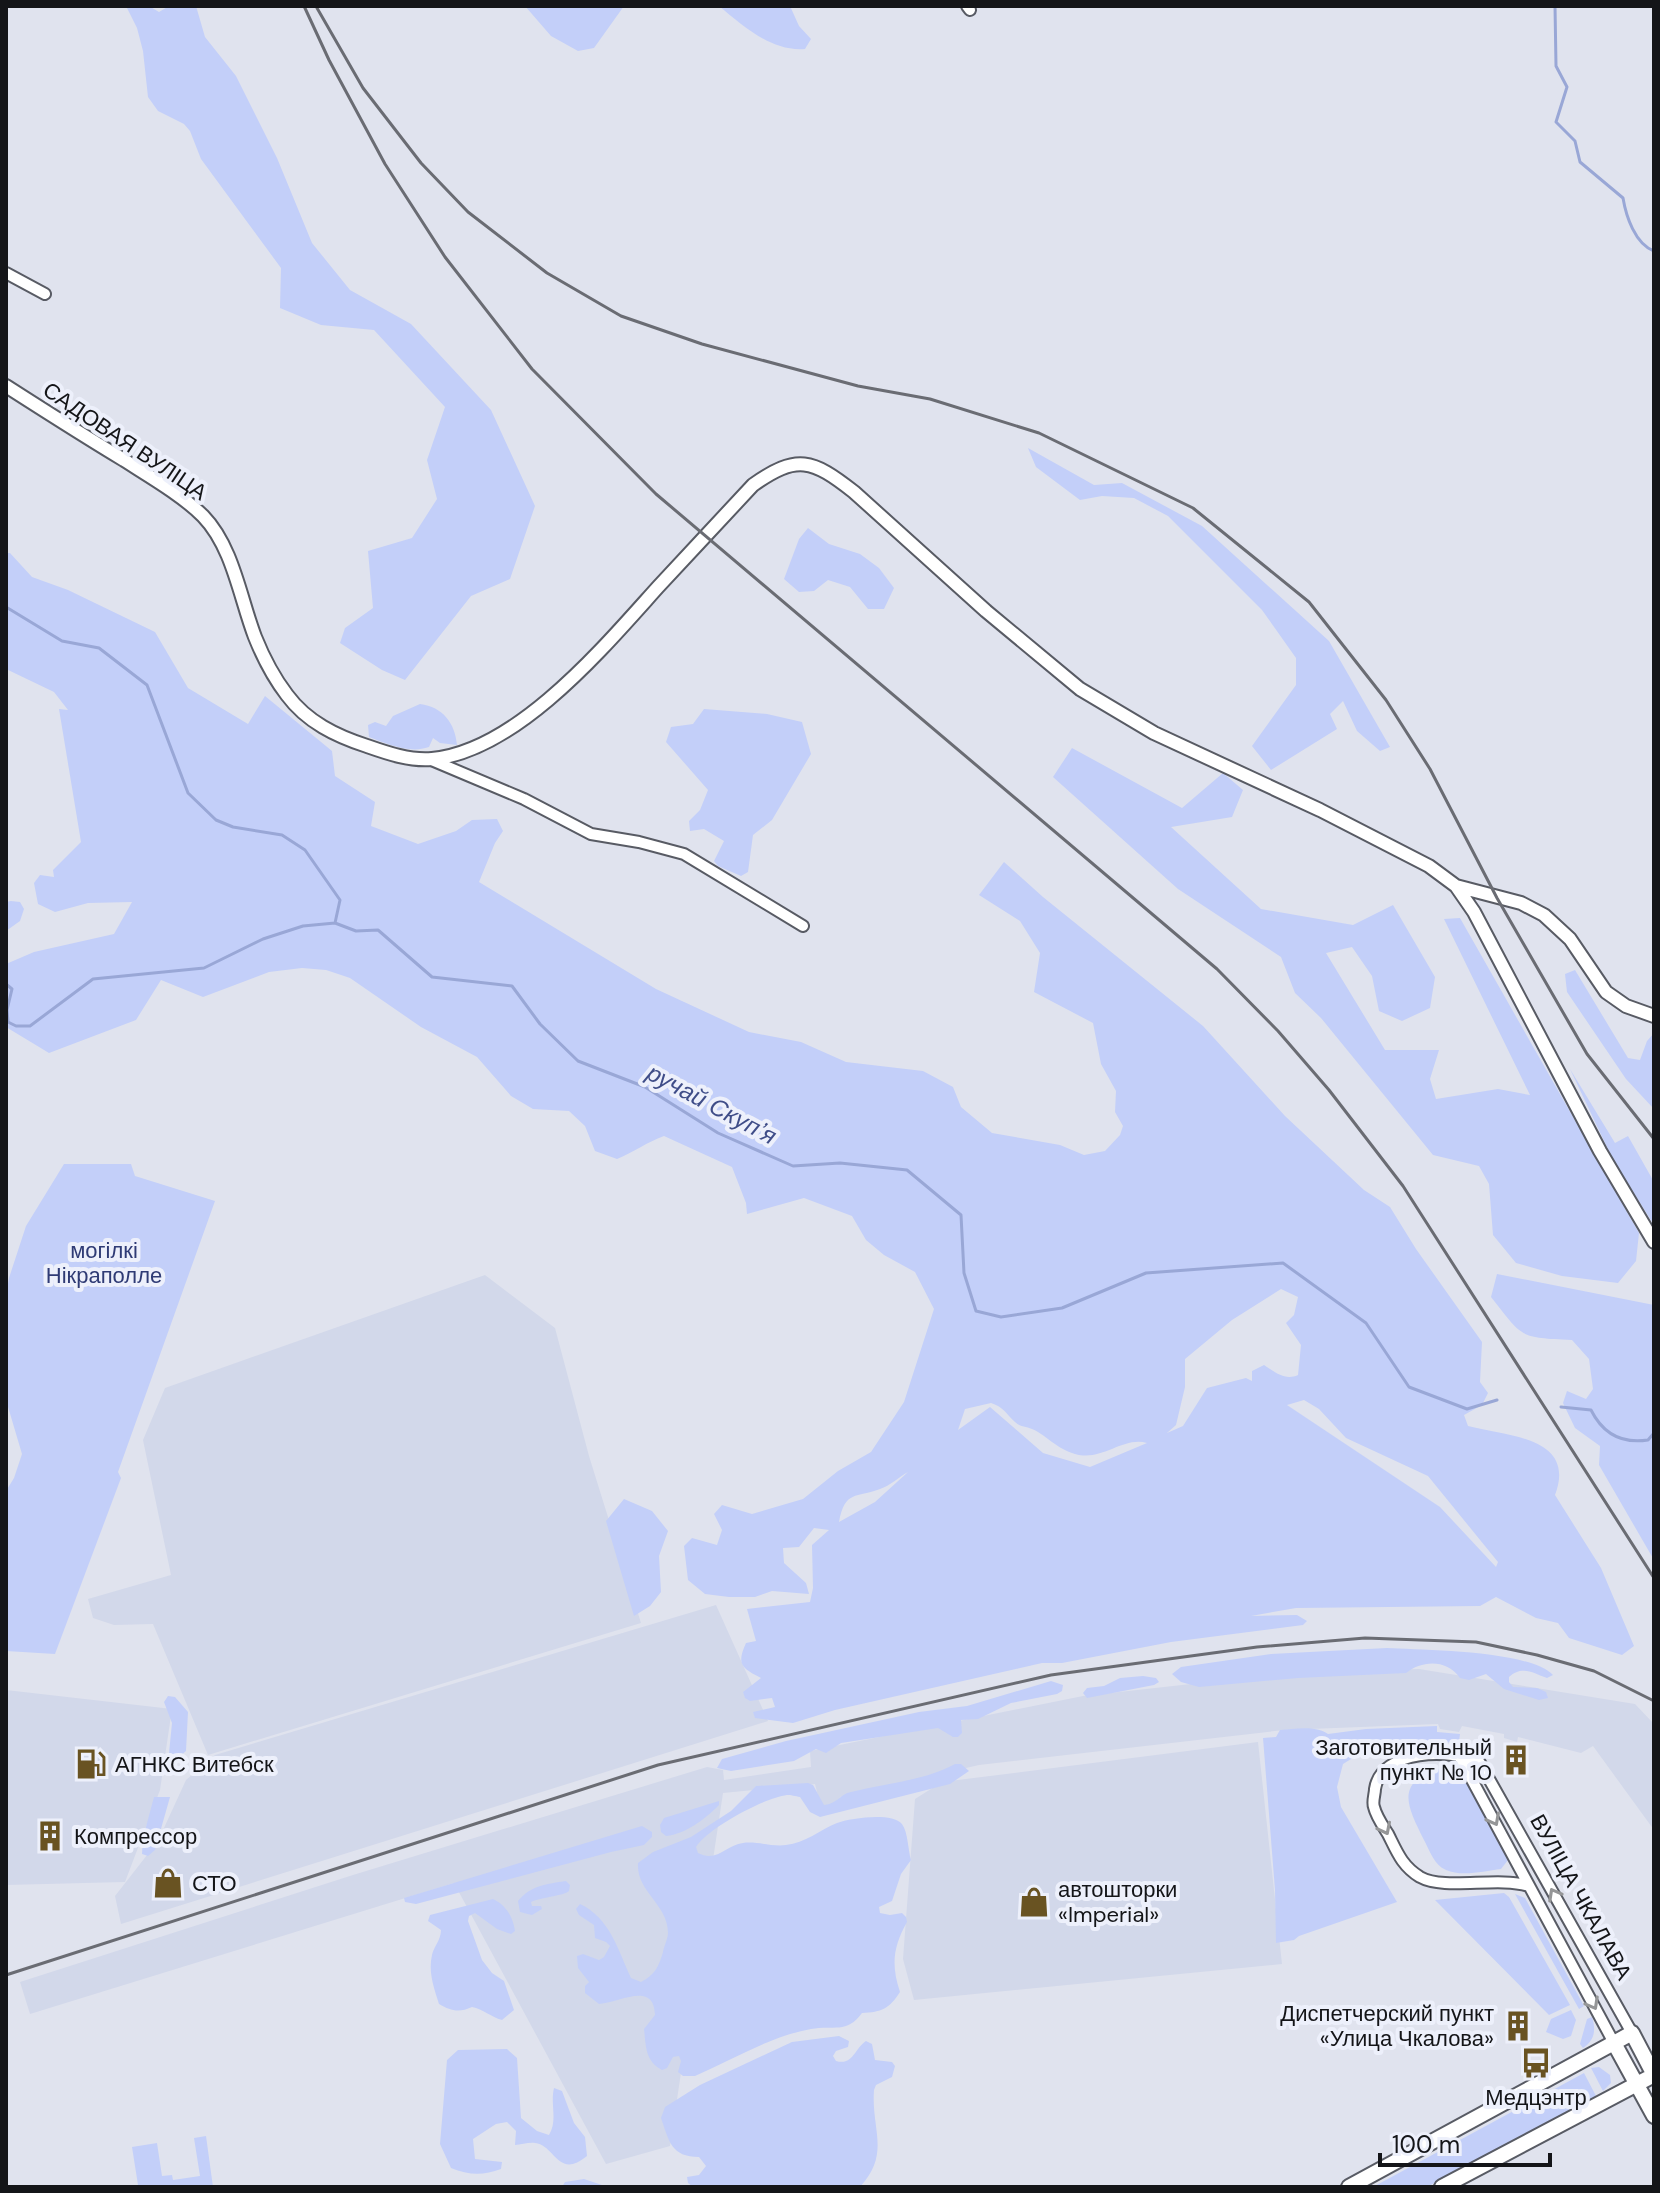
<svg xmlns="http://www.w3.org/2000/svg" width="1660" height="2193" font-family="'DM Sans',sans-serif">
<rect width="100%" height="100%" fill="#e0e3ee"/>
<path fill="#d2d8ea" d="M 485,1275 L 555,1328 L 589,1456 L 641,1623 L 208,1755 L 153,1624 L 114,1625 L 93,1618 L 88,1599 L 171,1575 L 143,1440 L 165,1388 Z
M 716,1605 L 768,1721 L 121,1924 L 115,1896 L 158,1841 L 186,1780 L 215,1755 Z
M 1419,1669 L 1635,1704 L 1654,1724 L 1654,1830 L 1593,1746 L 1581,1753 L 1518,1737 L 1517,1742 L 1504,1738 L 1504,1734 L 1462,1726 L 1459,1732 L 1440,1729 L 1438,1724 L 1284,1730 L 979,1765 L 840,1797 L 838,1805 L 821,1808 L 815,1784 L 723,1793 L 670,2146 L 606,2164 L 454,1883 L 30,2014 L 20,1982 L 353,1875 L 707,1767 L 723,1770 L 724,1780 L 811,1767 L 810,1751 L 1083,1696 L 1299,1672 Z
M 6,1690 L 172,1709 L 160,1790 L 125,1882 L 6,1885 Z
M 1258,1742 L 1282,1964 L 914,2000 L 903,1959 L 915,1799 L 942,1782 Z"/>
<path fill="#c3cff9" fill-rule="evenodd" d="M 126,6 L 149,6 L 159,12 L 169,6 L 196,6 L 205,37 L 236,76 L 277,158 L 312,243 L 350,290 L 411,324 L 491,410 L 535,506 L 510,579 L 471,596 L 405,680 L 382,670 L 340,643 L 345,628 L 373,608 L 368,551 L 412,538 L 437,499 L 427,460 L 445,407 L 374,330 L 321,325 L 280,308 L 281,268 L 201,159 L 190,131 L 184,124 L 158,111 L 148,97 L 143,51 L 137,28 Z
M 525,6 L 624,6 L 594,48 L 578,51 L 551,36 Z
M 719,6 L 790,6 L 799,26 L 811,39 L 805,49 C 772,52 743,26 719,6 Z
M 1028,448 L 1094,485 L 1122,483 L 1202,526 L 1329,641 L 1390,747 L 1380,751 L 1357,731 L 1343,701 L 1330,714 L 1337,729 L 1271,770 L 1252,746 L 1296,685 L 1296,658 L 1262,610 L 1168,516 L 1134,498 L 1102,496 L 1080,500 L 1036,467 Z
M 808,528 L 829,544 L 860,554 L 879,568 L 894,588 L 884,609 L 868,609 L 850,587 L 828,580 L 814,591 L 799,592 L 784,579 L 799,539 Z
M 6,553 L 10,553 L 32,577 L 68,590 L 155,632 L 188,688 L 248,724 L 265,696 L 332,751 L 335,776 L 375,802 L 371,826 L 418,844 L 456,831 L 472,820 L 497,819 L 503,831 L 495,843 L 479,882 L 656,989 L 749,1032 L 801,1042 L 846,1062 L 923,1071 L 953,1087 L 961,1107 L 992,1133 L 1060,1145 L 1084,1155 L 1105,1151 L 1120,1135 L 1123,1126 L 1115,1112 L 1116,1091 L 1101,1064 L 1093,1023 L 1034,992 L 1040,953 L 1020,921 L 979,895 L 1004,862 L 1043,897 L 1203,1026 L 1285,1116 L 1364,1190 L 1390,1207 L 1416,1249 L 1482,1342 L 1480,1382 L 1488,1393 L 1482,1405 L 1464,1415 L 1468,1426 C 1507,1436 1577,1437 1555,1495 L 1601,1568 L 1634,1646 L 1622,1655 L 1569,1638 L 1558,1623 L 1536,1618 L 1496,1597 L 1480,1606 L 1296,1608 L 1251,1616 L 1297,1615 L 1307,1621 L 1303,1625 L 1171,1642 L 1062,1663 L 1042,1663 L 835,1710 L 793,1723 L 755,1718 L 753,1712 L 775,1707 L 772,1698 L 750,1701 L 745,1698 L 743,1692 L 761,1678 C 742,1668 736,1665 746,1643 L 756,1641 L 747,1609 L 810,1602 L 813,1588 L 812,1545 L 829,1530 L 814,1528 L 799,1547 L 783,1548 L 784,1563 L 806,1583 L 809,1594 L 772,1591 L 755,1597 L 729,1597 L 705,1594 L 688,1580 L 684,1546 L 692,1538 L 717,1545 L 722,1530 L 714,1514 L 722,1505 L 752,1514 L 803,1499 L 838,1471 L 871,1452 L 904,1402 L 934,1309 L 915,1272 L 884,1255 L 866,1240 L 852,1216 L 804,1198 L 747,1214 L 746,1203 L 732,1167 L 664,1136 C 647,1142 634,1152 617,1159 L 595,1151 L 585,1126 L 569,1111 L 533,1109 L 511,1096 L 477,1057 L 421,1027 L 350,978 L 326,970 L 302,968 L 269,972 L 203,997 L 161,980 L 136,1020 L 49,1053 L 6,1027 L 6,964 L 34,952 L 114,934 L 132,902 L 88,903 L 55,912 L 38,904 L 34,883 L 40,875 L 54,877 L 53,870 L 81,842 L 59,709 L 68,710 L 54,692 L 6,669 ZM 1281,1289 L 1298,1297 L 1294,1315 L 1286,1323 L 1301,1345 L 1298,1375 C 1285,1381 1275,1372 1264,1365 L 1252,1371 L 1252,1381 L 1246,1378 L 1207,1388 L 1183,1426 L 1167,1433 L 1176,1425 L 1185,1387 L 1185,1359 L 1232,1320 ZM 1304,1400 L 1319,1409 L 1346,1438 L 1428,1476 L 1498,1562 L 1496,1567 L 1440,1507 L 1287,1405 ZM 991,1403 C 1004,1407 1006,1414 1015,1422 C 1020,1427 1026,1426 1032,1429 C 1048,1436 1055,1448 1075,1454 C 1102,1462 1123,1436 1147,1443 L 1090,1467 L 1043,1453 L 990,1407 L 958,1430 L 965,1409 ZM 908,1472 L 875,1502 L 839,1522 C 845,1490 856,1498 880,1489 C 890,1486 899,1477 908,1472 Z
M 420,704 C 443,707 455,723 457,745 L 440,743 L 433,738 L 429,747 C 409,754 388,744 369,737 L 368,725 L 375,722 L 386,726 L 393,716 Z
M 704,709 L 767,714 L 802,722 L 811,754 L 772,820 L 753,835 L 748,872 L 741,876 L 718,866 L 714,861 L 724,841 L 704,829 L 690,831 L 689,821 L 700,810 L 708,790 L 666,742 L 671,727 L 693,724 Z
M 1072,748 L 1182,808 L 1223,773 L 1243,790 L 1232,817 L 1171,827 L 1261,909 L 1353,925 L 1393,905 L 1435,977 L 1430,1008 L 1402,1021 L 1379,1011 L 1372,976 L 1352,947 L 1326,953 L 1385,1050 L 1439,1050 L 1430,1079 L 1436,1099 L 1498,1089 L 1530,1095 L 1444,919 L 1460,918 L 1639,1233 L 1636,1261 L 1618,1283 L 1562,1276 L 1516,1263 L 1493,1235 L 1489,1184 L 1479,1166 L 1433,1155 L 1321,1018 L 1295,993 L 1281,957 L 1178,889 L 1053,777 Z
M 11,901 L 20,902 L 24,909 L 20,921 L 6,931 L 6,902 Z
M 1575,970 L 1628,1058 L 1640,1060 L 1647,1041 L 1654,1033 L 1654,1109 L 1626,1079 L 1567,992 L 1565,974 Z
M 1570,1069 L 1615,1143 L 1628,1136 L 1654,1182 L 1654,1225 L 1613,1160 Z
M 64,1164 L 131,1164 L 135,1176 L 215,1201 L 118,1472 L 121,1478 L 55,1654 L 6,1651 L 6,1491 L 14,1478 L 22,1454 L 6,1400 L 6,1294 L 9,1278 L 26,1226 Z
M 1497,1274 L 1654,1305 L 1654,1560 L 1599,1465 L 1600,1446 L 1575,1428 L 1563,1403 L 1567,1391 L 1586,1399 L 1593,1389 L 1589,1359 L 1572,1340 C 1519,1337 1524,1339 1491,1297 Z
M 624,1499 L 652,1511 L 668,1531 L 659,1556 L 661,1592 L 650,1606 L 634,1616 L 606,1521 Z
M 1387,1648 C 1422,1650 1529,1650 1553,1675 L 1547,1678 C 1533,1673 1522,1665 1509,1677 L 1509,1682 L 1513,1687 L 1537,1688 L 1546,1692 L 1548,1698 L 1539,1700 L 1504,1689 L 1486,1674 L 1469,1680 L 1460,1678 C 1447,1659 1422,1660 1406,1673 L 1298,1678 L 1199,1687 L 1181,1682 L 1172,1674 L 1181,1667 L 1271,1654 Z
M 1143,1676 L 1156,1678 L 1159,1682 L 1154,1685 L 1087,1698 L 1083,1693 L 1087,1688 L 1104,1686 L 1120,1678 Z
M 1051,1681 L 1063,1685 L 1062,1691 L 1057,1694 L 1011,1703 L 978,1719 L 961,1720 L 962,1733 L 958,1737 L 953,1737 L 938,1728 L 841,1743 L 826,1753 L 816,1749 L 794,1761 L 731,1771 L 717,1768 L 722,1759 L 786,1741 L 919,1712 L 967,1706 Z
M 168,1696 L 175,1697 L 188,1712 L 186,1751 L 179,1757 L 169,1753 L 172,1723 L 164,1702 Z
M 1437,1726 L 1437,1732 L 1460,1734 L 1459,1742 L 1372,1746 L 1343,1764 L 1337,1787 L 1341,1807 L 1397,1902 L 1299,1936 L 1294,1940 L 1276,1943 L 1275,1890 L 1263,1738 L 1276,1737 L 1280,1730 C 1294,1729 1316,1725 1328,1734 L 1366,1729 Z
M 955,1764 L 961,1764 L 969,1771 L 950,1784 L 820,1817 L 810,1812 L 800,1797 C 796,1796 790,1795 787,1795 C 764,1798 708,1828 696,1847 L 698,1853 C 717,1863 726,1845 743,1843 C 757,1841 772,1847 786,1845 C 805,1843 820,1830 837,1823 C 851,1818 892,1812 902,1824 C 908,1832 908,1850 911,1860 L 901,1874 L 892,1901 L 879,1907 L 880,1913 L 890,1915 L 902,1913 L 906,1917 L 907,1922 C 893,1947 891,1965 900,1992 C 889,2009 882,2012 862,2013 C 847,2034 833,2025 811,2029 C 771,2036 732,2060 695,2076 L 683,2076 L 678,2072 L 681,2061 L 679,2056 L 673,2057 L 667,2068 L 662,2070 C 645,2061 646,2046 644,2029 L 655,2015 C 654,1981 621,2002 599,2004 L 585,1993 L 585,1986 L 589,1982 L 578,1968 L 577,1956 L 583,1954 L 599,1960 L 604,1957 L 610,1946 L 606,1942 L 595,1938 L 594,1925 L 579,1915 L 576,1909 L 580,1904 C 610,1918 618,1950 631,1978 L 641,1982 C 655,1975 659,1966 663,1952 C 664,1946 668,1938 668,1933 C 668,1904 636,1892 638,1863 L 653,1852 L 691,1837 L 731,1811 L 756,1786 L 808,1783 L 813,1785 L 824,1805 C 837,1804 840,1794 851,1792 C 886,1783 924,1781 955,1764 Z
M 1445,1767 L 1463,1775 L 1508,1860 L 1501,1869 C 1484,1871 1462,1877 1446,1870 C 1434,1865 1430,1851 1424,1840 C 1405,1802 1395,1781 1445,1767 Z
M 154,1797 L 170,1797 L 155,1850 L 148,1856 L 142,1854 L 143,1838 Z
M 719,1801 L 719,1805 C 705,1819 686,1834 666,1836 L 661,1832 L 660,1825 L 664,1818 Z
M 642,1826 L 652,1832 L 652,1837 L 644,1845 L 611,1852 L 416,1904 L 405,1902 L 404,1898 Z
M 566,1881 L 570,1885 L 569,1891 C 563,1896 542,1897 531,1902 L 532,1906 L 541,1906 L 542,1909 L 532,1915 L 520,1912 L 518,1901 C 531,1885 547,1884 566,1881 Z
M 1504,1893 L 1509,1897 L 1570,2005 L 1549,2015 L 1435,1900 Z
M 1515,1894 L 1525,1898 L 1584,2006 L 1579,2009 Z
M 493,1899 C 506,1905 513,1917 515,1931 L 511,1934 L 497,1929 L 475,1913 L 469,1916 L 468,1921 L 482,1960 L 492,1973 L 504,1981 L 514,2010 L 502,2020 C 491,2017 483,2009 472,2007 C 459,2013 451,2011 439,2004 C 434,1988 428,1972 432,1955 C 434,1946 441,1940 441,1930 L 428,1921 L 430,1915 Z
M 1571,2010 L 1576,2020 L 1571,2036 L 1563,2039 L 1546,2032 L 1551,2019 Z
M 1592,2017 C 1596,2030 1595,2040 1583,2048 L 1580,2044 L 1587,2019 Z
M 839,2036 L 849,2041 L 848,2047 L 836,2051 L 833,2056 L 836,2061 C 853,2066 855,2048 866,2041 L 872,2044 L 875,2060 L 892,2062 L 895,2066 L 892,2077 L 876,2085 L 874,2090 C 871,2130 891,2153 860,2187 L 693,2187 L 688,2183 L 687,2177 L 699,2175 L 706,2166 L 699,2157 C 671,2157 669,2141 661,2118 L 665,2107 L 700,2085 L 792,2042 Z
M 507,2049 L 517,2058 L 521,2118 L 537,2131 L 549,2135 C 558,2120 550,2105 554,2088 L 562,2091 L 574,2123 L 585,2137 L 587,2156 C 558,2180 555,2145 535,2143 C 529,2142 521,2145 515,2145 L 516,2131 L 507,2122 L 496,2124 L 473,2139 L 475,2159 L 502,2162 L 501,2169 C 483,2176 468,2175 451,2168 L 440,2144 L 447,2060 L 458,2050 Z
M 1599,2067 L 1610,2075 L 1611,2083 L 1603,2091 L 1591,2068 Z
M 1584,2073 L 1596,2096 L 1427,2187 L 1373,2187 Z
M 206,2136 L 213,2187 L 128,2187 L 138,2185 L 132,2147 L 157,2143 L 162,2176 L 172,2175 L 173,2180 L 200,2176 L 194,2138 Z
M 584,2179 L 608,2187 L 562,2187 L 565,2182 Z"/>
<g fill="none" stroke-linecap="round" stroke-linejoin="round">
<path stroke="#99a7d6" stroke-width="3" d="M 1555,6 L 1556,66 L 1567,87 L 1556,122 L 1575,141 L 1580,162 L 1623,198 C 1626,216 1635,244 1654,251
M 6,607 L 62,641 L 99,648 L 147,685 L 188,793 L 216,820 L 233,827 L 282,835 L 305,850 L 340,900 L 335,923
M 6,984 L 12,989 L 7,1010 L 8,1022 L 16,1026 L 30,1026 L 93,979 L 204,968 L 263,939 L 303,926 L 335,923 L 356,931 L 378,930 L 432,977 L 512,986 L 540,1024 L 578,1061 L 645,1087 L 718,1133 L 793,1166 L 840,1163 L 907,1170 L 961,1215 L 964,1273 L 976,1311 L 1001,1317 L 1062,1308 L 1146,1273 L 1283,1263 L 1366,1323 L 1409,1387 L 1467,1409 L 1497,1400
M 1561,1407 L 1591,1410 C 1603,1434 1622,1444 1648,1440 L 1654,1433"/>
<g stroke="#585b64" stroke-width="14">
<path id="minor" d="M 967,6 L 970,10
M 6,273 L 45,294
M 429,759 L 524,799 L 591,834 L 639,842 L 684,854 L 803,926
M 1458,1754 L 1614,2043
M 1529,1886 C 1497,1876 1445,1891 1420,1877 C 1402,1866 1397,1852 1388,1834 C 1383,1826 1376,1816 1374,1807 C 1372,1802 1375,1794 1375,1789 C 1381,1749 1452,1748 1480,1763 L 1632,2033"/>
</g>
<g stroke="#585b64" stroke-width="16">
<path id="tertiary" d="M 6,386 C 45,411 84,436 124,460 C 149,476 182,495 203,516 C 233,547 240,598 255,637 C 263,657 274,678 287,695 C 307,722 336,736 367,746 C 387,753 410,761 432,759 C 517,751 604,647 658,587 C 690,553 721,519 753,485 C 797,454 812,459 854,492 L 986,611 L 1080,689 L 1154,733 L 1320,810 L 1429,866 L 1456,886 L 1521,903 L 1544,915 L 1570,939 L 1606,992 L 1626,1006 L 1654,1016
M 1456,886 L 1474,912 L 1600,1151 L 1654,1242"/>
</g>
<g stroke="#585b64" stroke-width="18">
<path id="secondary" d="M 1614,2043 L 1654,2116
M 1349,2187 L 1632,2033 L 1654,2075
M 1442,2187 L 1654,2075"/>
</g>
<use href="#minor" stroke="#fff" stroke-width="10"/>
<use href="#tertiary" stroke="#fff" stroke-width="12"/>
<use href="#secondary" stroke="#fff" stroke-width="14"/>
<path stroke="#6a6c73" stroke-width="3" d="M 304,6 L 329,60 L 385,164 L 445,257 L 532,369 L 656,494 L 1217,969 L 1278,1031 L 1329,1090 L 1403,1186 L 1654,1578
M 317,8 L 363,88 L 421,163 L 468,212 L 547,273 L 621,316 L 702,344 L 858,386 L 930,399 L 1039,433 L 1193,508 L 1309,602 L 1386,700 L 1430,769 L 1497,898 L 1587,1054 L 1654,1139
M 6,1975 L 658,1765 L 1051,1675 L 1257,1647 L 1365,1638 L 1476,1642 L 1537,1655 L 1594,1671 L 1654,1701"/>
</g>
<defs><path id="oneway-chevron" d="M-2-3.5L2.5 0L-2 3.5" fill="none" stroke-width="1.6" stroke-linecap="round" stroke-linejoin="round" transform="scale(2)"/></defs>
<g stroke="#959697">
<use href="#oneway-chevron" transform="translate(1494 1820) rotate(62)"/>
<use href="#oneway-chevron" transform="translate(1385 1829) rotate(63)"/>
<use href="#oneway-chevron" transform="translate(1554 1894) rotate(-119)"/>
<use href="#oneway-chevron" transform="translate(1593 2004) rotate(61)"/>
</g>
<defs>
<g id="building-bare" transform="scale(2.4)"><path d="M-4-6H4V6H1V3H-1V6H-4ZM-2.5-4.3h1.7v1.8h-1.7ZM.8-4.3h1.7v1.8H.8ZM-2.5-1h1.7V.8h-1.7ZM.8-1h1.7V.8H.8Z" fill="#695322" stroke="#edf0fb" stroke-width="2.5" paint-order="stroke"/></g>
<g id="fuel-bare" transform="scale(2.4)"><path d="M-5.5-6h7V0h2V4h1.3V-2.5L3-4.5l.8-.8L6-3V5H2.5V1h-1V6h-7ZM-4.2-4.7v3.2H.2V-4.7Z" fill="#695322" stroke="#edf0fb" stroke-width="2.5" paint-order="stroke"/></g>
<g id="shop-bare" transform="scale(2.4)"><path d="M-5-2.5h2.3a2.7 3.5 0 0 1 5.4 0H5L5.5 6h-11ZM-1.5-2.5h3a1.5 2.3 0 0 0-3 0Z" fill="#695322" stroke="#edf0fb" stroke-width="2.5" paint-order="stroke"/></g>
<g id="bus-bare" transform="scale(2.4)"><path d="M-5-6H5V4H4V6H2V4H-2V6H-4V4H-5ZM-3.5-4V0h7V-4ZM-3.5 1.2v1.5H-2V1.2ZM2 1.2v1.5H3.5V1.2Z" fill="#695322" stroke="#edf0fb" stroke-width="2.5" paint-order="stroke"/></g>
</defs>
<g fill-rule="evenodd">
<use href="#building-bare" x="1516" y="1760"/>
<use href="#fuel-bare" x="91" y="1764"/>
<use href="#building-bare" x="50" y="1836"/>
<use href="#shop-bare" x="168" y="1883"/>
<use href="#shop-bare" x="1034" y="1902"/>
<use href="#building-bare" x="1518" y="2026"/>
<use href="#bus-bare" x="1536" y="2063"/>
</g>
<g text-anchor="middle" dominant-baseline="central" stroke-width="8" stroke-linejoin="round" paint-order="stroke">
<g font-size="22" fill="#141518" stroke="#edf0fb">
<text transform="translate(125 441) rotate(34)">САДОВАЯ ВУЛІЦА</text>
<text transform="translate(1581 1897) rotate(61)">ВУЛІЦА ЧКАЛАВА</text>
</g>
<g font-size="22" fill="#2f3b75" stroke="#edf0fb">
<text x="104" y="1250">могілкі<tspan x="104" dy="25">Нікраполле</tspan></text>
</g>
<g font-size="22" fill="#141518" stroke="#edf0fb" text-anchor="start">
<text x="1492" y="1747" text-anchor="end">Заготовительный<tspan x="1492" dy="25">пункт № 10</tspan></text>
<text x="115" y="1764">АГНКС Витебск</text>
<text x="74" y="1836">Компрессор</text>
<text x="192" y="1883">СТО</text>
<text x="1058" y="1889">автошторки<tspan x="1058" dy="25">«Imperial»</tspan></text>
<text x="1494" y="2013" text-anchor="end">Диспетчерский пункт<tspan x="1494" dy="25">«Улица Чкалова»</tspan></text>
<text x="1536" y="2097" text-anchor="middle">Медцэнтр</text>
</g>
<g font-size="24" font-style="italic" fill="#3f4d88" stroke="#edf0fb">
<text transform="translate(712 1104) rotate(28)">ручай Скупʼя</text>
</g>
</g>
<rect width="1660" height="2193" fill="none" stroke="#141518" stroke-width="16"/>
<path d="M1380 2153v12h170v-12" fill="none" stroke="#141518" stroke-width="4"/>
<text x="1392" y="2153" font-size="24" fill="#141518" stroke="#edf0fb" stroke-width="6" paint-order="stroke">100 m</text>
</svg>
